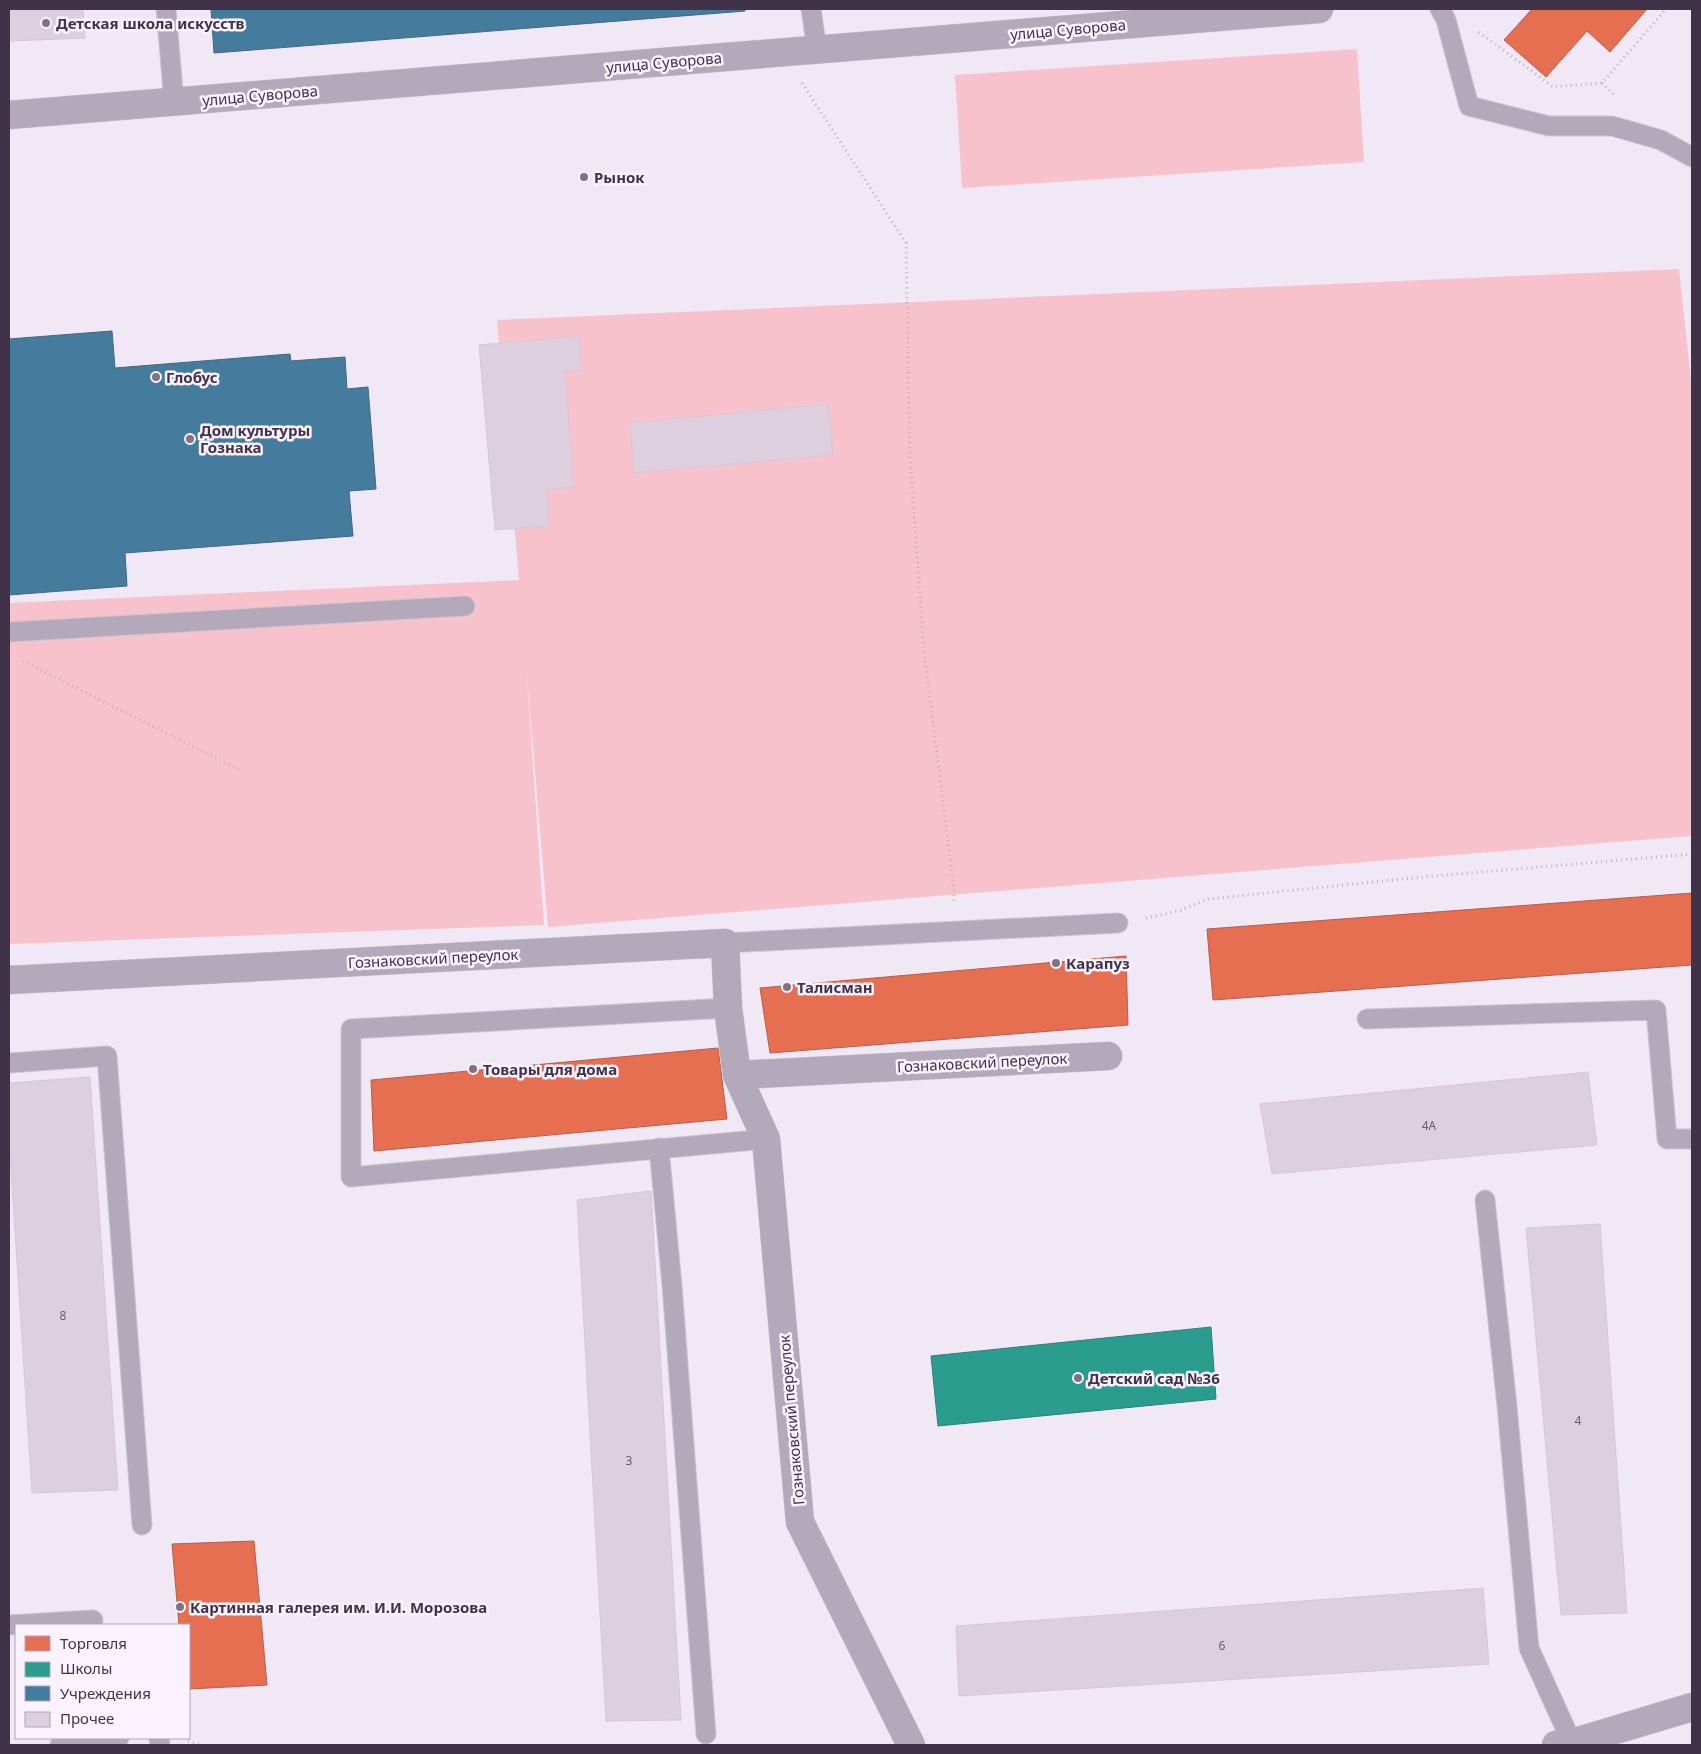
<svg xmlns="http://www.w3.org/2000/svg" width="1701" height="1754" font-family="'Noto Sans',sans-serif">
<rect width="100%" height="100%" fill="#f0e8f5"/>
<path fill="#f8c2cc" d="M 1357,49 L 1364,162 L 962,188 L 955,75 Z
M 1679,269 L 1692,389 L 1692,836 L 548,927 L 526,663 L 544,925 L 9,944 L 9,603 L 519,580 L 497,320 Z"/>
<path fill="#e76f51" stroke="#b55d4f" d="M 1532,9 L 1647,9 L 1610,52 L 1587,31 L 1546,77 L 1504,40 Z
M 1692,893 L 1692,965 L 1213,1000 L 1207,929 Z
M 1126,956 L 1128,1025 L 770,1053 L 760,988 Z
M 718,1048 L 727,1119 L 374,1151 L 371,1080 Z
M 254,1541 L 267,1685 L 189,1689 L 189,1625 L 179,1625 L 172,1544 Z"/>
<path fill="#2a9d8f" stroke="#317d7a" d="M 1211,1327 L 1216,1399 L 938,1426 L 931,1356 Z"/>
<path fill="#457b9d" stroke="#446584" d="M 211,9 L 745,9 L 745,11 L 214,53 Z
M 112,331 L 115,368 L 290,354 L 291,361 L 345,357 L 347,389 L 368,387 L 376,489 L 349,491 L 353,536 L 125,553 L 127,586 L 9,595 L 9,339 Z"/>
<path fill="#ddcfde" stroke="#d6c8d7" d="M 9,9 L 83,9 L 85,38 L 9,41 Z
M 579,336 L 582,371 L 565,372 L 574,487 L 547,490 L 550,526 L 495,530 L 479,345 Z
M 828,404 L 833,455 L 634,473 L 630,423 Z
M 1588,1072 L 1597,1145 L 1272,1174 L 1260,1104 Z
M 90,1077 L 118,1490 L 32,1493 L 9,1139 L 9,1083 Z
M 651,1191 L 681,1720 L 606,1721 L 577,1200 Z
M 1600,1224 L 1627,1613 L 1561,1615 L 1526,1228 Z
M 1483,1588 L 1489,1664 L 959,1696 L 956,1626 Z"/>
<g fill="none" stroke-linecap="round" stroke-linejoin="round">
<g stroke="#ccc4d2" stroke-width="21">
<path id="service" d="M 166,9 L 174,102
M 811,9 L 817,50
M 1440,9 L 1446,20 L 1469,106 L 1549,126 L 1612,126 L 1661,140 L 1692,157
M 9,632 L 465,606
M 725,943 L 1118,923
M 728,1008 L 351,1029 L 351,1177 L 766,1139
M 1367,1019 L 1656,1010 L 1667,1139 L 1692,1139
M 9,1063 L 107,1056 L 142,1525
M 659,1148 L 672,1285 L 706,1734
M 1485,1200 L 1507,1406 L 1529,1648 L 1572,1743
M 9,1625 L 93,1620
M 159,1738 L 160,1745
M 60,1745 L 119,1738"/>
</g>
<g stroke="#ccc4d2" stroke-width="29">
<path id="minor" d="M 9,115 L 1319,9
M 9,980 L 725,943 L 728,1008 L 737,1075 L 766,1139 L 800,1522 L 911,1745
M 737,1075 L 1108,1056
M 1556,1745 L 1572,1743 L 1692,1707"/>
</g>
<path stroke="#bab2bf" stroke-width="3" stroke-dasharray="1 4" stroke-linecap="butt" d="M 1479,32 L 1553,87 L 1602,83 L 1666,9
M 802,83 L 906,243 L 910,457 L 924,652 L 954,889 L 954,903
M 1602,83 L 1616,97
M 23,661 L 242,771
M 1146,918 L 1179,911 L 1208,899 L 1422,877 L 1692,854
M 188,1741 L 202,1745"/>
<use href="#service" stroke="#b4a9ba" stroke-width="19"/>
<use href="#minor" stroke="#b4a9ba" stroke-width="28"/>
</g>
<g fill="#7e7285" stroke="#faf3ff" stroke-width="2">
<circle cx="46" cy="23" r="5"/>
<circle cx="584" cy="177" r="5"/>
<circle cx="156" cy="377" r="5"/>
<circle cx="190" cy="439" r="5"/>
<circle cx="1056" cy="963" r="5"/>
<circle cx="787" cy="987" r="5"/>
<circle cx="473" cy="1069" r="5"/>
<circle cx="1078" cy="1378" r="5"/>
<circle cx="180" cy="1607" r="5"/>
</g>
<g text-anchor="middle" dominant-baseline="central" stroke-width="5" stroke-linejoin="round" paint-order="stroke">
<g font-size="12" fill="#6a5c70">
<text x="1429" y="1125">4А</text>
<text x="63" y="1315">8</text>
<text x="1578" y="1420">4</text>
<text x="629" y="1460">3</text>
<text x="1222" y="1645">6</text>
</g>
<g font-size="15" font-weight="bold" fill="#403249" stroke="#faf3ff" text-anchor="start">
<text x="56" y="23">Детская школа искусств</text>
<text x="594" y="177">Рынок</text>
<text x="166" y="377">Глобус</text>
<text x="200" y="430">Дом культуры<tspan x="200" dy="17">Гознака</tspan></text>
<text x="1066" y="963">Карапуз</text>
<text x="797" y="987">Талисман</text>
<text x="483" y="1069">Товары для дома</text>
<text x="1088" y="1378">Детский сад №36</text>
<text x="190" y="1607">Картинная галерея им. И.И. Морозова</text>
</g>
<g font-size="15" fill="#403249" stroke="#faf3ff">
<text transform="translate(1068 29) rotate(-5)">улица Суворова</text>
<text transform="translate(664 62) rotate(-5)">улица Суворова</text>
<text transform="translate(260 95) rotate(-5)">улица Суворова</text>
<text transform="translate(433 958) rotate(-3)">Гознаковский переулок</text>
<text transform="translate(982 1062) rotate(-3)">Гознаковский переулок</text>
<text transform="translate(791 1420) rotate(-95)">Гознаковский переулок</text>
</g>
</g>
<rect width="1701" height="1754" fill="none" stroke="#403249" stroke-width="20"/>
<rect x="15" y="1624" width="175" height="115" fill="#faf3ff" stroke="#b0a6b6"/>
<rect x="25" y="1636" width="25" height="15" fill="#e76f51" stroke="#b0a6b6"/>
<text x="60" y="1649" font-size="15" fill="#403249">Торговля</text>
<rect x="25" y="1662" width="25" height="15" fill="#2a9d8f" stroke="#b0a6b6"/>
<text x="60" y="1674" font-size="15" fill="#403249">Школы</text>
<rect x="25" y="1686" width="25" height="15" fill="#457b9d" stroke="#b0a6b6"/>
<text x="60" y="1699" font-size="15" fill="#403249">Учреждения</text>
<rect x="25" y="1712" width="25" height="15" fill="#ddcfde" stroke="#b0a6b6"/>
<text x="60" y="1724" font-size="15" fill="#403249">Прочее</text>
</svg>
